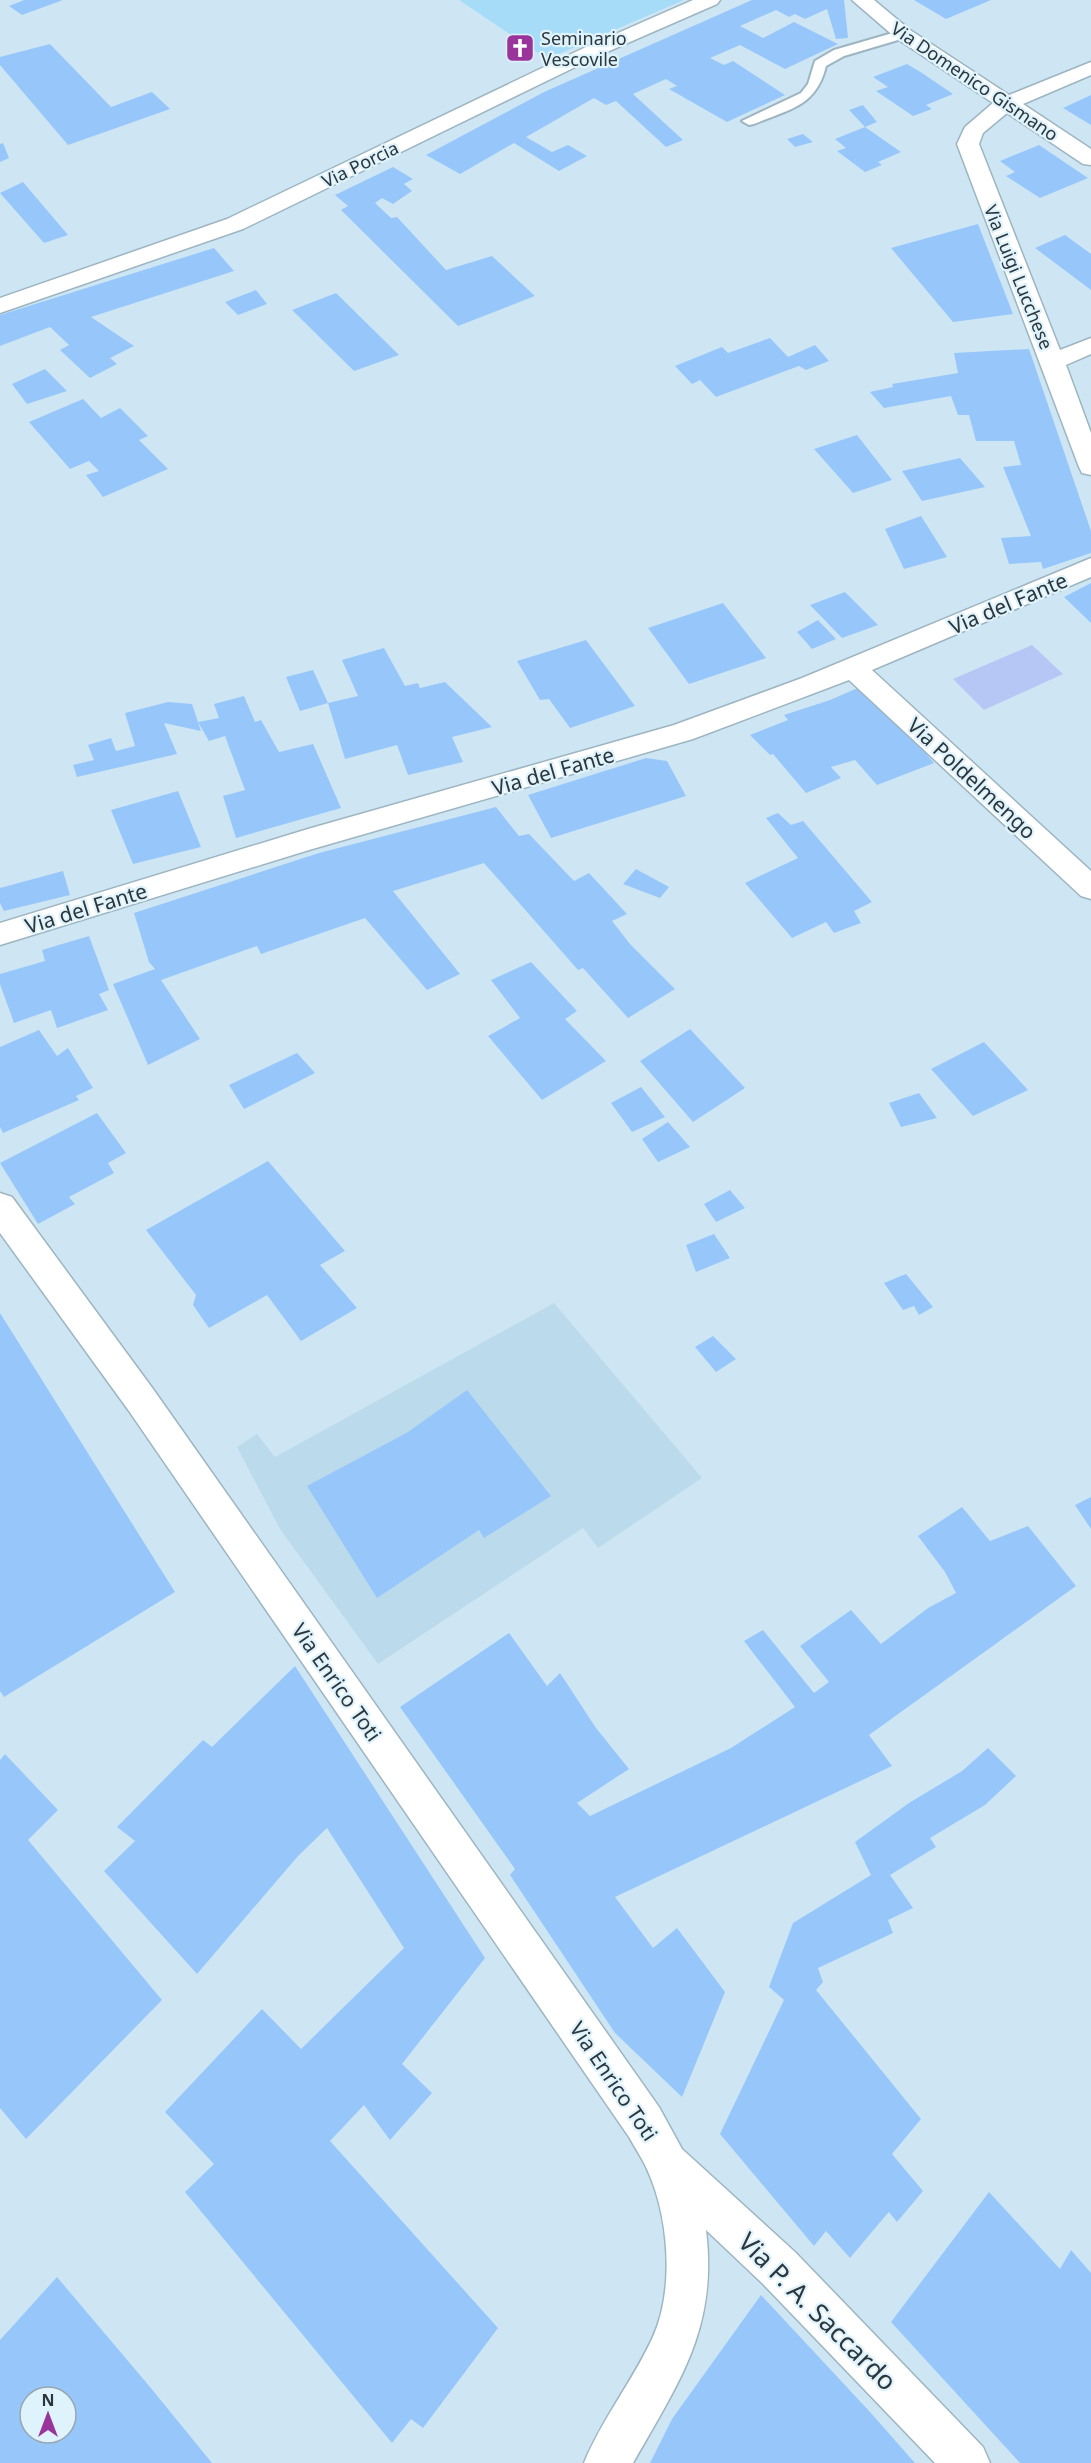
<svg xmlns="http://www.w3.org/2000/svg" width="1091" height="2463" font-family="'Noto Sans',sans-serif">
<rect width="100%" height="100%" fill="#cee6f3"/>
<path fill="#bbdbec" d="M 554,1303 L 702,1478 L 598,1548 L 583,1528 L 378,1664 L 280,1529 L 237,1447 L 257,1434 L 275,1457 Z"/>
<path fill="#a6dcf7" d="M 459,0 L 684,0 L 547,59 Z"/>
<path fill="#b7c7f5" d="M 1032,645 L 1063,674 L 984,710 L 953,679 Z"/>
<path fill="#97c7fa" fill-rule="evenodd" d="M 24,0 L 63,0 L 22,15 L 9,6 Z
M 752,0 L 844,0 L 848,38 L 836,39 L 827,9 L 805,19 L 795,14 L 789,17 L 776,10 L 740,26 L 763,38 L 794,22 L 838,44 L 785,69 L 740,45 L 710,58 L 724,65 L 733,61 L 785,95 L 727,122 L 669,89 L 677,86 L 666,79 L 633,94 L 683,140 L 666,147 L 616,101 L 606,105 L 594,98 L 526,137 L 552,152 L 568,145 L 587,156 L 559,171 L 514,143 L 460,174 L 426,155 L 544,92 Z
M 914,0 L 991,0 L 946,19 Z
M 50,44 L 111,107 L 152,92 L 170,109 L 68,145 L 0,65 L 0,57 Z
M 907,64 L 922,73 L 953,94 L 926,105 L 932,109 L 913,116 L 876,91 L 888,87 L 873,77 Z
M 1091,95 L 1091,125 L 1063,108 Z
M 863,105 L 877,122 L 865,127 L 849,110 Z
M 865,127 L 901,152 L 878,162 L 882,165 L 865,172 L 837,151 L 846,148 L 835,139 Z
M 803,134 L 813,142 L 795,147 L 787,139 Z
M 3,143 L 9,158 L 0,162 L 0,144 Z
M 1039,145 L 1088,178 L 1040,198 L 1006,176 L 1015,172 L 1000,161 Z
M 393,167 L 413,179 L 404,184 L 412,191 L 393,204 L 382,198 L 375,203 L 391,218 L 397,217 L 446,270 L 492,256 L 535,296 L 458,326 L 341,210 L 348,206 L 335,195 Z
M 23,182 L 68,235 L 44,243 L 0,193 Z
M 978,224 L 1013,314 L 953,322 L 891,248 Z
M 1065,235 L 1091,254 L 1091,290 L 1035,248 Z
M 214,248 L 234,271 L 91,317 L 134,346 L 110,358 L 117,364 L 90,378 L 60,350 L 69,345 L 50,327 L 0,346 L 0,315 Z
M 256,290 L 267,304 L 238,315 L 225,302 Z
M 336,293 L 399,355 L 354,371 L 292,310 Z
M 770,338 L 788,357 L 815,345 L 829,361 L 806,370 L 799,366 L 716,397 L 700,380 L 692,384 L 675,366 L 722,347 L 728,353 Z
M 1029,349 L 1091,531 L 1091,553 L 1043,569 L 1041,562 L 1009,564 L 1001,538 L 1031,536 L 1003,467 L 1021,465 L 1014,441 L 976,441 L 969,415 L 958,415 L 951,396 L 884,408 L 870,392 L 893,387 L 892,384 L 958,373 L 954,353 Z
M 45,369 L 67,391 L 27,404 L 12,384 Z
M 83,399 L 101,418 L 120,408 L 148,436 L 139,440 L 168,469 L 103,497 L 86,475 L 99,471 L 89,461 L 70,469 L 29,422 Z
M 857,435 L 892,480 L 853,493 L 814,449 Z
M 960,458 L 985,487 L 922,501 L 902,471 Z
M 921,516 L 947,557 L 904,569 L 885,529 Z
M 1091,583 L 1091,623 L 1064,597 Z
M 845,592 L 878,625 L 842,638 L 810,605 Z
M 723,603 L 766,658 L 689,684 L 648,628 Z
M 818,620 L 836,639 L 812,649 L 797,632 Z
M 586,640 L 635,706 L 570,728 L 549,699 L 540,700 L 517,661 Z
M 384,648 L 405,686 L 418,683 L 420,688 L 445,682 L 492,727 L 452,737 L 463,762 L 408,775 L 397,745 L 345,759 L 328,703 L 358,696 L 342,660 Z
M 313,670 L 328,703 L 300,711 L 286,677 Z
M 867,684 L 934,763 L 877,785 L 855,760 L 831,767 L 841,778 L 806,793 L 773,754 L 770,755 L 750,735 L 788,720 L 784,715 L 830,700 Z
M 244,696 L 255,722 L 261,720 L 279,752 L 313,744 L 341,808 L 236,838 L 223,796 L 245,790 L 225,736 L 209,741 L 198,722 L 201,731 L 164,723 L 177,754 L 77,777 L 73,765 L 94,760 L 88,745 L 111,738 L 116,751 L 135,746 L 125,713 L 168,702 L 192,704 L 198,722 L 219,718 L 214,704 Z
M 646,758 L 667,761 L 686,796 L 551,838 L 528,795 Z
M 178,791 L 201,847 L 133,864 L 111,810 Z
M 496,807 L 519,836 L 529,834 L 574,881 L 589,873 L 627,914 L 612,921 L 630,944 L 675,989 L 628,1018 L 583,968 L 578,970 L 484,863 L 393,891 L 460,974 L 427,990 L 365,918 L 261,954 L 257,946 L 161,980 L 200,1039 L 148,1065 L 113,984 L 155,969 L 149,962 L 134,913 L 319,853 Z
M 778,813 L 791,825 L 803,821 L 872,902 L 854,911 L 861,923 L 834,933 L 826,922 L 792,938 L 745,883 L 798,858 L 766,818 Z
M 636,869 L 669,887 L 660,898 L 623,884 Z
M 63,871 L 70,895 L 4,911 L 0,903 L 0,888 Z
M 89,936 L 109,990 L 99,994 L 108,1010 L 57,1028 L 51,1010 L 14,1023 L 0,984 L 0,974 L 45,961 L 42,950 Z
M 531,962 L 577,1011 L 565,1019 L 606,1061 L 542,1100 L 488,1036 L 520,1018 L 491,980 Z
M 690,1029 L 745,1088 L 693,1122 L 640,1061 Z
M 39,1030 L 57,1056 L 68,1048 L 93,1088 L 76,1096 L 79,1100 L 3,1133 L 0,1127 L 0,1047 Z
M 984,1042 L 1028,1090 L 973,1116 L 931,1069 Z
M 297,1053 L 315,1073 L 244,1109 L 229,1085 Z
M 641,1087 L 665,1117 L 632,1132 L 611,1103 Z
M 919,1093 L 937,1118 L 901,1127 L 889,1103 Z
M 97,1113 L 126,1153 L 108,1163 L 114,1173 L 69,1197 L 75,1204 L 38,1224 L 0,1163 Z
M 668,1122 L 690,1147 L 658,1162 L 642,1139 Z
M 268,1161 L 345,1251 L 320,1265 L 357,1308 L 301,1341 L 267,1295 L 209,1328 L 193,1305 L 196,1295 L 146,1230 Z
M 730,1190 L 745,1208 L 716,1222 L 704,1204 Z
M 714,1234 L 730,1258 L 696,1272 L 686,1245 Z
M 906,1274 L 933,1307 L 919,1315 L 914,1306 L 903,1310 L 884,1283 Z
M 0,1313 L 175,1592 L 4,1697 L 0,1691 Z
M 713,1336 L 736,1359 L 716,1372 L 695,1347 Z
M 467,1390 L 551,1496 L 484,1538 L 479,1530 L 377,1598 L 307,1486 L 408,1432 Z
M 1091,1497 L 1091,1529 L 1075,1505 Z
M 962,1507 L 990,1541 L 1028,1526 L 1076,1586 L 869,1735 L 892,1766 L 615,1897 L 653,1948 L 677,1928 L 725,1992 L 682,2097 L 615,2033 L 510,1875 L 515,1869 L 400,1707 L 509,1633 L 547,1686 L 560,1673 L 596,1728 L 629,1769 L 577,1803 L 590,1816 L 731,1748 L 795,1707 L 744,1641 L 763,1630 L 814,1693 L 829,1682 L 800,1646 L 851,1610 L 881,1644 L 928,1608 L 956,1593 L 945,1572 L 918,1536 Z
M 295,1666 L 485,1958 L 402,2064 L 432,2093 L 390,2140 L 364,2105 L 330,2141 L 498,2328 L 423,2428 L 411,2419 L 392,2443 L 185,2192 L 214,2164 L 165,2112 L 262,2009 L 301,2049 L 404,1948 L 327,1828 L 298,1856 L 197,1974 L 104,1871 L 135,1841 L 117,1827 L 203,1740 L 212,1747 Z
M 988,1748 L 1016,1776 L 985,1805 L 930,1838 L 936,1847 L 890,1875 L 913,1908 L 888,1920 L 893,1933 L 818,1968 L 823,1982 L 816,1990 L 921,2119 L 892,2154 L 923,2191 L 897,2222 L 889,2212 L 887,2214 L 850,2258 L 826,2231 L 814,2246 L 720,2134 L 784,2000 L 769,1987 L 793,1923 L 871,1875 L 855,1842 L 909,1803 L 962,1771 Z
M 5,1754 L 58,1810 L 28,1840 L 162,2000 L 26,2139 L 0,2108 L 0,1760 Z
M 989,2192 L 1060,2269 L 1071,2250 L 1091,2273 L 1091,2463 L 1020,2463 L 891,2322 Z
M 57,2277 L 150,2387 L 212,2463 L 0,2463 L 0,2340 ZM 30,2397 L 66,2397 L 66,2433 L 30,2433 Z
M 761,2295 L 870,2412 L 915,2463 L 650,2463 L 672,2419 Z"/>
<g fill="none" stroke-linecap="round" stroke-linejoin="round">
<g stroke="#9db5c1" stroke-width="4">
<path id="lane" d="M 903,30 L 910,34 L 908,37 L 844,56 L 826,66 C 816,107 789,109 754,124 L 749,125 L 742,121 L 801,93 L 808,84 L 815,61 L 834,50 Z"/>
</g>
<g stroke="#9db5c1" stroke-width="3">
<path id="street" d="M 693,0 L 720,0 L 717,4 L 600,55 L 243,229 L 0,313 L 0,298 L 227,219 L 586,47 Z
M 852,0 L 874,0 L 910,30 L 1009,95 L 1091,62 L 1091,75 L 1023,104 L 1091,149 L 1091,165 L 1083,164 L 1007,113 L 983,133 L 979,144 L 1060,350 L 1091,338 L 1091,354 L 1066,365 L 1091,433 L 1091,475 L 1082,473 L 1079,467 L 957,144 L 965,127 L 993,103 L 896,38 Z
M 1091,558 L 1091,577 L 872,670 L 1091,871 L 1091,899 L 1081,896 L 849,680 L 693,739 L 309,850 L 0,945 L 0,923 L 308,829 L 674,725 L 802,678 Z
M 0,1193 L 12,1197 L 153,1389 L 659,2107 L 682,2149 L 795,2252 L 983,2447 L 990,2463 L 935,2463 L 763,2284 L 706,2230 C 718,2328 679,2382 633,2463 L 584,2463 C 602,2419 632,2382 652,2339 C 675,2290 669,2217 647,2169 C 642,2158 635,2148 629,2137 L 129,1411 L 0,1233 Z"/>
</g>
<use href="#lane" fill="#fff" fill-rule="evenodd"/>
<use href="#street" fill="#fff" fill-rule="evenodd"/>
</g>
<defs>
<g id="church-square" transform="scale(1.5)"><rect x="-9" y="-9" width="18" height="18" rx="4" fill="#99349a" stroke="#dff3fd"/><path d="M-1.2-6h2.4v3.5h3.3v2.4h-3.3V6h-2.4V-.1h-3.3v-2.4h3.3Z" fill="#fff"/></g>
</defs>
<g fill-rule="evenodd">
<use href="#church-square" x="520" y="48"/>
</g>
<g text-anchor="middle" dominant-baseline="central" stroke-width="4.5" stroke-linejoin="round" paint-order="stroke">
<g font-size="18" fill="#2d363b" stroke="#dff3fd" text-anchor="start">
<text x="541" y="38">Seminario<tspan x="541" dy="21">Vescovile</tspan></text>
</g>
<g font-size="18" fill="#2d363b" stroke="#dff3fd">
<text transform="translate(975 81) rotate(34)">Via Domenico Gismano</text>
<text transform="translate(360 164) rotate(-26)">Via Porcia</text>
<text transform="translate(1019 277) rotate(68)">Via Luigi Lucchese</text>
</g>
<g font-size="21" fill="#2d363b" stroke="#dff3fd">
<text transform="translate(1008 603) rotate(-23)">Via del Fante</text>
<text transform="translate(553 771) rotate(-16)">Via del Fante</text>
<text transform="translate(972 778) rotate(43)">Via Poldelmengo</text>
<text transform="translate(86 908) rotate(-17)">Via del Fante</text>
<text transform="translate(337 1682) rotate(55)">Via Enrico Toti</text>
<text transform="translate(614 2081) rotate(56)">Via Enrico Toti</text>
</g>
<g font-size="26" fill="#2d363b" stroke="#dff3fd">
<text transform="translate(818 2311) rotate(45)">Via P. A. Saccardo</text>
</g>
</g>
<g transform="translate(48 2415)"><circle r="28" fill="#dff3fd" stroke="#98a7af" stroke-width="1.5"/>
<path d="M0-4.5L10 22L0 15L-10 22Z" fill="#99349a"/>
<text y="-9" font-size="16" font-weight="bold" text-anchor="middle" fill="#2d363b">N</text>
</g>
</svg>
